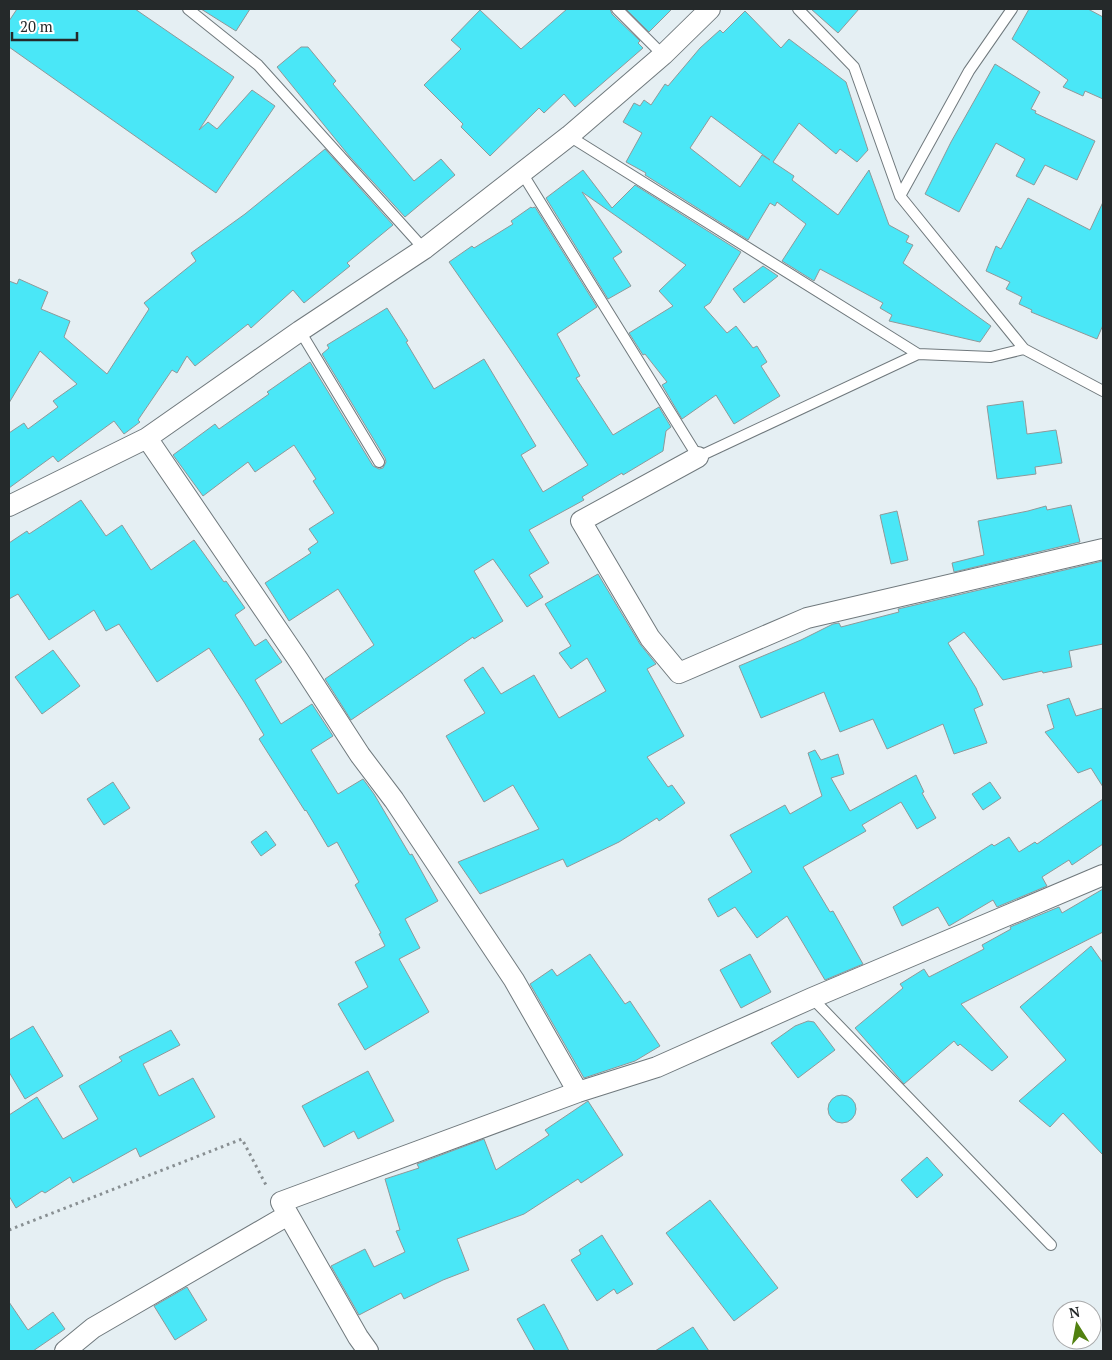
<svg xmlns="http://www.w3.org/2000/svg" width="1112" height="1360" font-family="'PT Serif',serif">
<rect width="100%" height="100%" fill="#e5eff3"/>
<path fill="#4ae7f7" stroke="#8e999a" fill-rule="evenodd" d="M 17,9 L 135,9 L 234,77 L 199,130 L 208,122 L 217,129 L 252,90 L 275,106 L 216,193 L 9,47 L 9,21 Z
M 201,9 L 250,9 L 236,31 Z
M 567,9 L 610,9 L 612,14 L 640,41 L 638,43 L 643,48 L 575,107 L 564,94 L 544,113 L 539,108 L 490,156 L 461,127 L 463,124 L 424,85 L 461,49 L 451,40 L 480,10 L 521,49 Z
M 626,9 L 672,9 L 649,32 Z
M 811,9 L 859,9 L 838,33 Z
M 1029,9 L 1088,9 L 1103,17 L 1103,99 L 1085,91 L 1083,96 L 1063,87 L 1068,80 L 1012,39 Z
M 745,11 L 781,48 L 789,39 L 846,82 L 868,150 L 857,162 L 840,149 L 836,154 L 799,123 L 773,162 L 794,176 L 792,180 L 838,215 L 869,170 L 889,225 L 909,236 L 906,242 L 913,245 L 903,263 L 991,326 L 980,342 L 889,321 L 892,315 L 880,308 L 883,303 L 820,269 L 814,281 L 782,261 L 806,224 L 777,202 L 775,206 L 770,203 L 748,240 L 645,175 L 646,173 L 626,162 L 642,133 L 623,122 L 634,103 L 640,106 L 644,100 L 651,105 L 665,84 L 668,86 L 700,48 L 720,30 L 723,33 ZM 711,116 L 770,160 L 762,155 L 740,187 L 690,148 Z
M 301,47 L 308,47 L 336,81 L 333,84 L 414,181 L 441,159 L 455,175 L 405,217 L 350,157 L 277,67 Z
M 995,64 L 1040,92 L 1031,109 L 1036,111 L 1035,113 L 1095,141 L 1077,180 L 1045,165 L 1034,185 L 1016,176 L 1025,159 L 996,143 L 959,212 L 925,194 L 951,142 Z
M 325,149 L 393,225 L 347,263 L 350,266 L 304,303 L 293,290 L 251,328 L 248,324 L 195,366 L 187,356 L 177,373 L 172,370 L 138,420 L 140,422 L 124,434 L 114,421 L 58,462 L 53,456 L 9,488 L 9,433 L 24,423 L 28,429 L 58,407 L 53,401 L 77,384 L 40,351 L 9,403 L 9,281 L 17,284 L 19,279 L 48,292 L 41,309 L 70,321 L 64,337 L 107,374 L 149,309 L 144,303 L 196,261 L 191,253 L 245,214 Z
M 583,170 L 612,208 L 635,185 L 741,252 L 710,303 L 704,307 L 727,333 L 736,326 L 753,348 L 757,346 L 767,362 L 761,366 L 780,396 L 734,424 L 716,395 L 682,419 L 662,385 L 667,382 L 645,354 L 643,355 L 629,333 L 673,306 L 659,291 L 686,265 L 582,192 L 622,252 L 613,258 L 631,286 L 608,299 L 546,198 Z
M 1028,198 L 1090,230 L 1103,202 L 1103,325 L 1097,339 L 1031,312 L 1032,310 L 1019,304 L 1022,297 L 1006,289 L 1010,282 L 986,271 L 996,246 L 1001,249 Z
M 531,207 L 532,208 L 535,207 L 597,307 L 557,334 L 580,376 L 576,378 L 613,435 L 659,407 L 671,427 L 666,431 L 663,451 L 623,475 L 622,473 L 582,497 L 584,500 L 529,530 L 549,563 L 529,575 L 543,597 L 527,607 L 493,559 L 474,571 L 503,621 L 474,639 L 473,637 L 351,720 L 325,679 L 374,645 L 338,589 L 289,621 L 265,583 L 311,553 L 308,549 L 318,542 L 309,529 L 334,513 L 313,481 L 316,479 L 294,445 L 255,472 L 248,462 L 203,496 L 173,455 L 215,424 L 219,429 L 269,394 L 267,392 L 310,362 L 373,466 L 379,469 L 383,468 L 386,462 L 385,458 L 322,354 L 329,348 L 327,345 L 387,308 L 408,341 L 406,342 L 434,389 L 484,359 L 536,446 L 521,455 L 543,492 L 588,465 L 507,345 L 449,262 L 472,246 L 474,248 L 513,224 L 511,221 Z
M 763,266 L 778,276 L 744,303 L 733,289 Z
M 1023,401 L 1027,434 L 1056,430 L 1062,463 L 1035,467 L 1036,474 L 997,479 L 987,406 Z
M 81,500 L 106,536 L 122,525 L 151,570 L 194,540 L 224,582 L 226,581 L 245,608 L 235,615 L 255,646 L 266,639 L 282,662 L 255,680 L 281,724 L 312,704 L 333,736 L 311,750 L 338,794 L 363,779 L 374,794 L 410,855 L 412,854 L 438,901 L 405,919 L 420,948 L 399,959 L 429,1012 L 365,1050 L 338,1004 L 368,987 L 355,962 L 385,946 L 379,934 L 381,933 L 355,885 L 359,882 L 337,842 L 328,847 L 306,810 L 305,811 L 259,739 L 264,735 L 244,702 L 209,648 L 157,682 L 119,624 L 106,631 L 94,610 L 49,640 L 18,594 L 9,599 L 9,543 L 27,531 L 29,534 Z
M 1071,505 L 1080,542 L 954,572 L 952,563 L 984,555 L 978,521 L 1028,511 L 1046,506 L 1047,510 Z
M 897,511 L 908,560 L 891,564 L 880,515 Z
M 1103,561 L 1103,644 L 1069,651 L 1072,667 L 1043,673 L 1042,671 L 1003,680 L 964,632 L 948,643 L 976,688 L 983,705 L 974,709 L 987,743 L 954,754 L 943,724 L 887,749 L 873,719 L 840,732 L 824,692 L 761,718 L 739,666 L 801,640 L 833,624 L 839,623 L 841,627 L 899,612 L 898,609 Z
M 598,574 L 640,644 L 656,664 L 647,669 L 684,736 L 647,757 L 668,787 L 672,785 L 685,803 L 659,821 L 657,818 L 619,842 L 567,867 L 563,859 L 480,894 L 458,862 L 539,829 L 513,785 L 484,802 L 446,736 L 485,713 L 464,680 L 483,667 L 501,694 L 534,675 L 559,718 L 606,691 L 587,658 L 571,669 L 559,653 L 571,646 L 545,604 Z
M 53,650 L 80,686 L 42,714 L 15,677 Z
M 1069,698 L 1076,716 L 1103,708 L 1103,787 L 1091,768 L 1078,773 L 1045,732 L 1054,728 L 1047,705 Z
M 815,750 L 821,760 L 838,754 L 844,774 L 831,778 L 850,811 L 916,775 L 924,792 L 922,793 L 936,818 L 917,829 L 901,802 L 862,825 L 866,831 L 803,867 L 830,912 L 833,911 L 863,964 L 825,980 L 787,916 L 757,938 L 735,907 L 718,917 L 708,899 L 752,872 L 730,835 L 785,805 L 790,814 L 822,796 L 808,753 Z
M 113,782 L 130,808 L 104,825 L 87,799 Z
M 990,782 L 1001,798 L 983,810 L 972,794 Z
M 1103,799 L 1103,844 L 1072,865 L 1069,860 L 1042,877 L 1047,886 L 997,907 L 993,900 L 949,926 L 938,907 L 902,926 L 893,907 L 992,844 L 994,846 L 1009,837 L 1019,852 L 1035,842 L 1037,844 Z
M 266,831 L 276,845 L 261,856 L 251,842 Z
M 1103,889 L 1103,932 L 961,1004 L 1008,1057 L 992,1071 L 960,1044 L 958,1046 L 954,1041 L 904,1084 L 855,1028 L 903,988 L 900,984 L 924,969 L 929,977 L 984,949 L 982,945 L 1011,929 L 1010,927 L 1059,907 L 1062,913 Z
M 1091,946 L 1103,963 L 1103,1155 L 1063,1113 L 1050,1127 L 1019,1101 L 1066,1060 L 1020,1007 Z
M 590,954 L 625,1004 L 630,1001 L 660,1046 L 635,1061 L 584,1078 L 530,984 L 552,969 L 557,976 Z
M 750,954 L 771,992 L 741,1008 L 720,970 Z
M 808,1021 L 814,1022 L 835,1050 L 798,1078 L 771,1043 L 795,1026 Z
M 33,1026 L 63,1076 L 25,1099 L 9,1072 L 9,1040 Z
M 171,1030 L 180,1045 L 143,1064 L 159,1096 L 193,1078 L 215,1117 L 140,1157 L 136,1148 L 73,1183 L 70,1177 L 45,1193 L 42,1191 L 16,1208 L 9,1196 L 9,1115 L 37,1097 L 63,1139 L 98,1119 L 79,1086 L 122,1061 L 119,1057 Z
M 368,1071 L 394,1121 L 358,1139 L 354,1131 L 324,1147 L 302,1106 Z
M828 1109a14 14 0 1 1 28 0a14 14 0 1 1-28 0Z
M 588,1101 L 623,1155 L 581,1183 L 578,1179 L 524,1214 L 457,1239 L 469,1270 L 443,1280 L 404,1299 L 401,1293 L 359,1315 L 331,1266 L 365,1249 L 374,1267 L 405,1252 L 396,1231 L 400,1230 L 385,1179 L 419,1168 L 417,1164 L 484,1139 L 496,1170 L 549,1135 L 545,1130 Z
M 927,1157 L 943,1175 L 917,1198 L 901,1180 Z
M 710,1200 L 778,1288 L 734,1321 L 666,1233 Z
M 602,1235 L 633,1284 L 617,1294 L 614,1289 L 597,1301 L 571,1260 L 581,1254 L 579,1250 Z
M 187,1287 L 207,1320 L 175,1340 L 154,1306 Z
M 9,1302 L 28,1330 L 53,1312 L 65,1329 L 33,1351 L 9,1351 Z
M 544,1304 L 560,1333 L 569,1351 L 535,1351 L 517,1319 Z
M 693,1327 L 709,1351 L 655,1351 Z"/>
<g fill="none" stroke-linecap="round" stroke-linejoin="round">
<g stroke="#70797d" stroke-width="12">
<path id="lane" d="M 188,9 L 258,65 L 424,249
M 617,9 L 663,55
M 798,9 L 854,67 L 900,196 L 1024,349 L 1103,391
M 569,136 L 918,354
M 522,173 L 698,457 L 918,354 L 991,357 L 1024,349
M 900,196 L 969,71 L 1012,9
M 300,331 L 379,462
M 812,998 L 1051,1245"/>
</g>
<g stroke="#70797d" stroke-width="22">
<path id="street" d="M 147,438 L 299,661 L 360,755 L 394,800 L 514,980 L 578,1092
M 698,457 L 581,521 L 650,638 L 679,673 L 807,618 L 1103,549
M 9,506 L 147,438 L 300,331 L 424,249 L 569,136 L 663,55 L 710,9
M 65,1351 L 93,1328 L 288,1215
M 368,1351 L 358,1337 L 281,1202 L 578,1092 L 657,1067 L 812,998 L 1103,875"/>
</g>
<path stroke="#888f92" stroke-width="3" stroke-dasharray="2.5 4" stroke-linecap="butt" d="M 9,1230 L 242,1139 L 267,1187"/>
<use href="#lane" stroke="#fff" stroke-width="10"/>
<use href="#street" stroke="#fff" stroke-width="20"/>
</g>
<rect width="1112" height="1360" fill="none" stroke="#25292a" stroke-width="20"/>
<g transform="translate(1077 1325) rotate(349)"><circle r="24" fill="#ffffff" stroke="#a8a9aa"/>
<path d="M0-4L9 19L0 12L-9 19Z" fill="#518110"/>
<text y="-8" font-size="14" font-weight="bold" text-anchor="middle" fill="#25292a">N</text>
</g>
<path d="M12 32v8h65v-8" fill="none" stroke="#25292a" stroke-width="2.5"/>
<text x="20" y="32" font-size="15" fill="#25292a" stroke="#ffffff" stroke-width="4" paint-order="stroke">20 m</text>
</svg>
